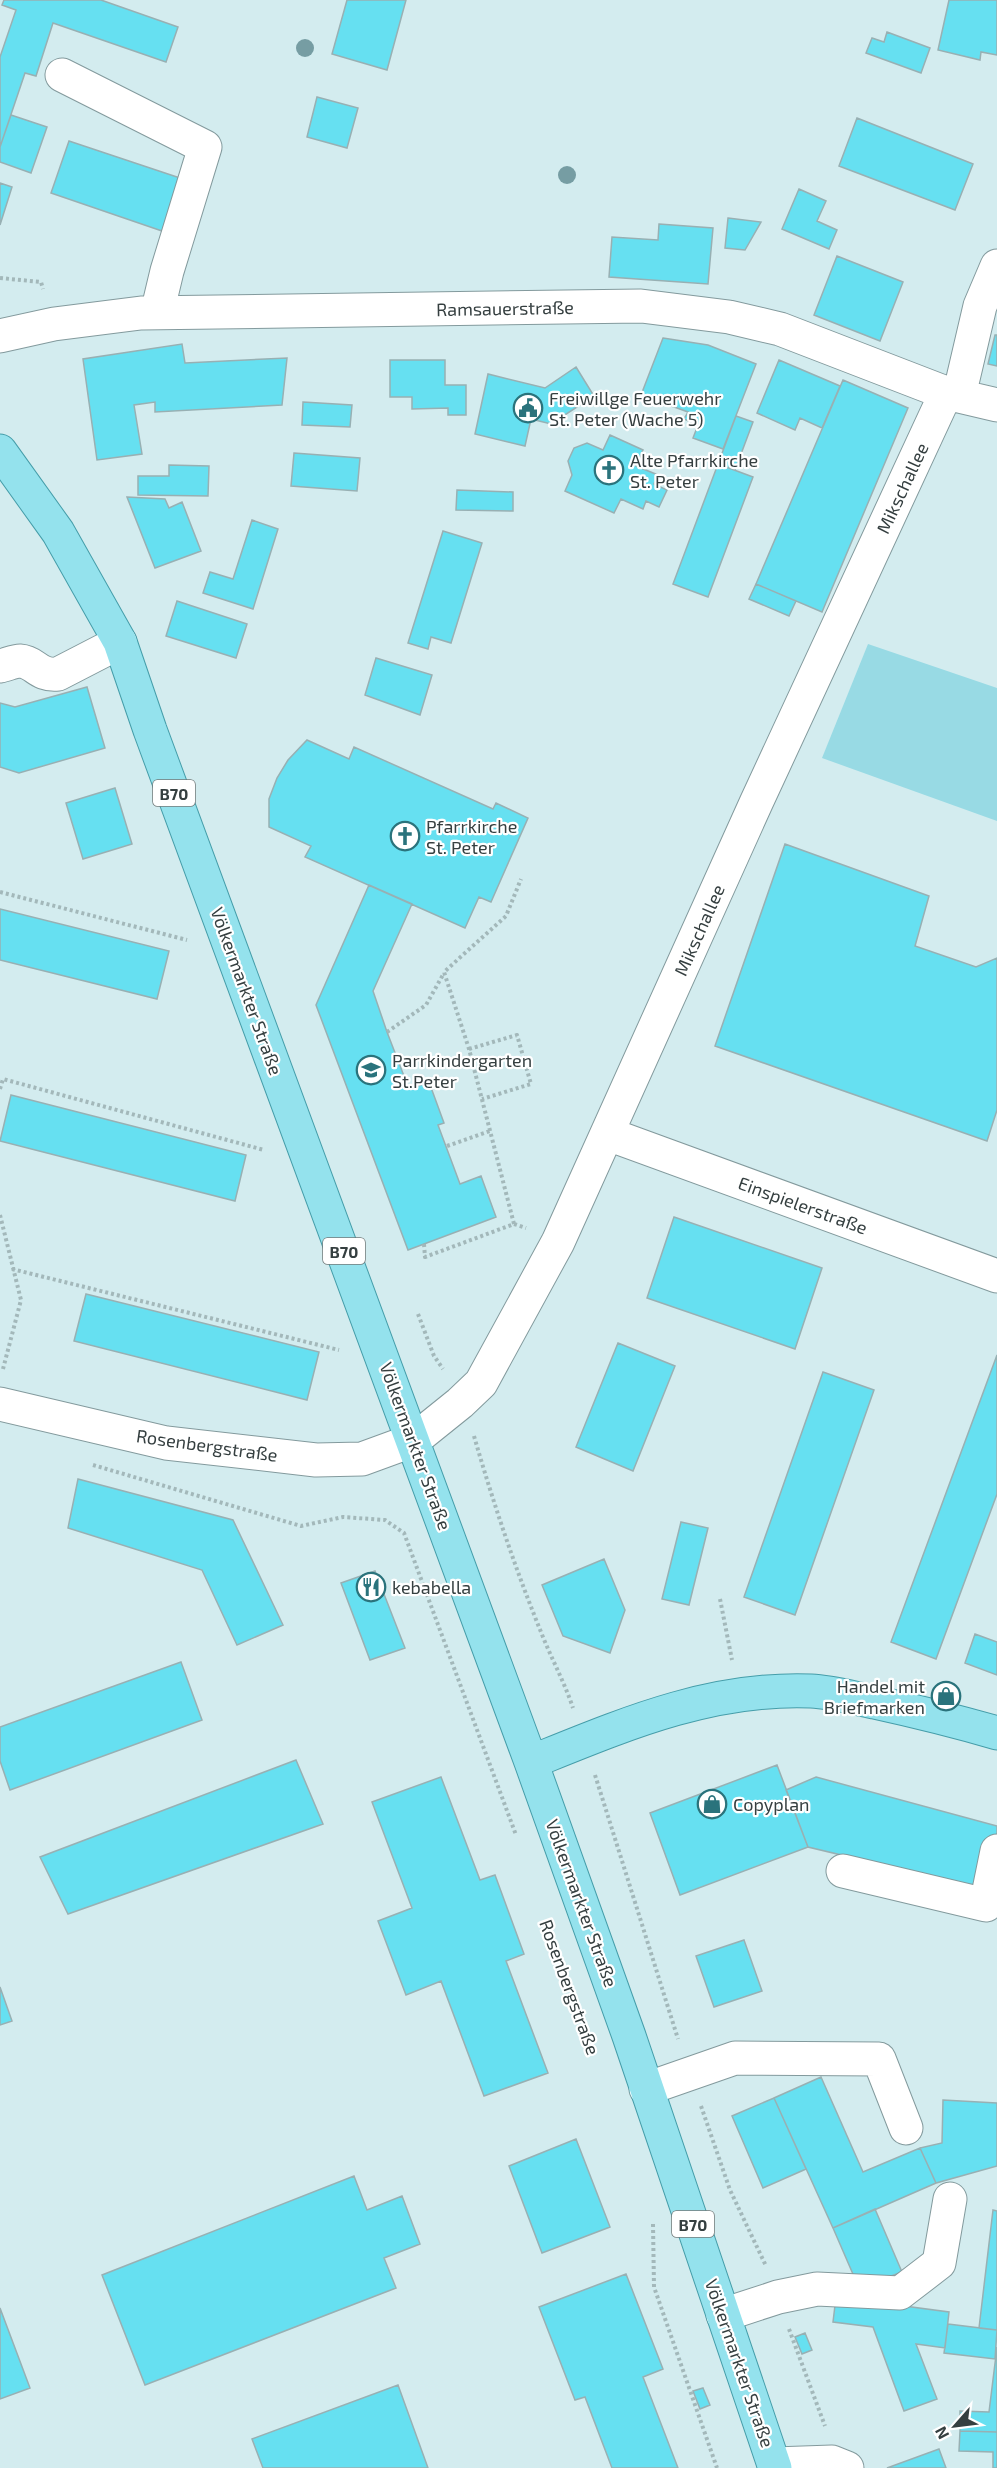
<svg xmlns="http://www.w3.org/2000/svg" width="997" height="2468" font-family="'Exo 2',sans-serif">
<rect width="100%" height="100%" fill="#d3ecef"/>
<path fill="#98dae4" d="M 868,644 L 997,688 L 997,821 L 822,758 Z"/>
<path fill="#66e0f1" stroke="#98b0b3" stroke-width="1.5" d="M 4,0 L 101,0 L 178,27 L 166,62 L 53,23 L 36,76 L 25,73 L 0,147 L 0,57 L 16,10 L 2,5 Z
M 347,0 L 406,0 L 387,70 L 332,54 Z
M 949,0 L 997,0 L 997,55 L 981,52 L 980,60 L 938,50 Z
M 887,32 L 930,48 L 921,73 L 866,53 L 872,38 L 884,42 Z
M 317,97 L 358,108 L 347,148 L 307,137 Z
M 11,115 L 47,127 L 31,173 L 0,162 L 0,147 Z
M 857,118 L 973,164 L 955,210 L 839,166 Z
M 69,141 L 180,178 L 162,231 L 51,193 Z
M 0,183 L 12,187 L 0,225 Z
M 799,189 L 826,201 L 817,221 L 837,230 L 829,249 L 782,229 Z
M 728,218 L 761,222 L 745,250 L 725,248 Z
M 659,224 L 713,228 L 708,284 L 609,277 L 612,237 L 658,240 Z
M 837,256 L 903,282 L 880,341 L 814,315 Z
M 995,335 L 997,335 L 997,366 L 988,364 Z
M 663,338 L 708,345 L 756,364 L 723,449 L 693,438 L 698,425 L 684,419 L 688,412 L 641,395 Z
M 182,344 L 185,363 L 287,358 L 282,405 L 155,412 L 155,402 L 134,405 L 142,454 L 97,460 L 83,359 Z
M 390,360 L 445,360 L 445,385 L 466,385 L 466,415 L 448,415 L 448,408 L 412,409 L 412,397 L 390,397 Z
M 779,360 L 840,386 L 822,428 L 800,418 L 795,430 L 757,413 Z
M 576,367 L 594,396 L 551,424 L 531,419 L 525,446 L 475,434 L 488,374 L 545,388 Z
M 843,380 L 908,408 L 822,612 L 756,584 Z
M 303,402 L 352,405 L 350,427 L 302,425 Z
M 736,416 L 753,422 L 735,470 L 718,464 Z
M 610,435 L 643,450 L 636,466 L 658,475 L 654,484 L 667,490 L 659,507 L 646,501 L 643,509 L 621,499 L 614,513 L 565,491 L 572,475 L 568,461 L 574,448 L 587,443 L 603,450 Z
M 294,453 L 360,458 L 357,491 L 291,486 Z
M 718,464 L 753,477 L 708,597 L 673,584 Z
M 169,465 L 209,466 L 208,496 L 138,495 L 138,476 L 169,476 Z
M 457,490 L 513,492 L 513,511 L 456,510 Z
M 127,497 L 165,499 L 169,508 L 182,502 L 201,551 L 155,568 Z
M 252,520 L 278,529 L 253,609 L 203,593 L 210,572 L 233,579 Z
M 443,531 L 482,543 L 451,643 L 431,637 L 428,649 L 408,643 Z
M 756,584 L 796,601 L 789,616 L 749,599 Z
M 177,601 L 247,624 L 236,658 L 166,636 Z
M 376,658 L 432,675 L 420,715 L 365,695 Z
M 87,687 L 105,748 L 19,773 L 0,767 L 0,703 L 15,707 Z
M 307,740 L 349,759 L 354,747 L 493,809 L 496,803 L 528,818 L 491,902 L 479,897 L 465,928 L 305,857 L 311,846 L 269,827 L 269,799 L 277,778 L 288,760 Z
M 115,788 L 132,844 L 83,859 L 66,803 Z
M 785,844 L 929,896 L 915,946 L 976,967 L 997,958 L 997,1110 L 987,1141 L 715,1046 Z
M 369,885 L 412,904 L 373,991 L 387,1032 L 409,1089 L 429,1082 L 444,1123 L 438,1125 L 460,1184 L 481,1176 L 496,1217 L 408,1250 L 316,1005 Z
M 0,909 L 169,951 L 157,999 L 0,960 Z
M 11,1095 L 246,1155 L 235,1201 L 0,1141 Z
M 674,1217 L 822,1268 L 795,1349 L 647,1298 Z
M 86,1294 L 319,1352 L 307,1400 L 74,1341 Z
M 618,1343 L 675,1366 L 633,1471 L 576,1447 Z
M 997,1355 L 997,1494 L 936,1659 L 891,1642 Z
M 823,1372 L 874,1390 L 795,1615 L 744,1597 Z
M 78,1479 L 233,1520 L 283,1625 L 237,1645 L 202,1570 L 68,1528 Z
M 681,1522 L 708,1528 L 689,1605 L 662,1599 Z
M 604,1559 L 625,1610 L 610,1653 L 563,1636 L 542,1585 Z
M 375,1571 L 405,1648 L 370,1660 L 341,1583 Z
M 975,1634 L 997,1642 L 997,1675 L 965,1663 Z
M 181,1662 L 202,1720 L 10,1790 L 0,1761 L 0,1727 Z
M 296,1760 L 323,1824 L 68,1914 L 40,1857 Z
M 777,1765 L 808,1847 L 680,1895 L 650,1813 Z
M 441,1777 L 480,1880 L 495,1875 L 524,1954 L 506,1961 L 548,2073 L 484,2096 L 441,1981 L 406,1995 L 378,1921 L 412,1908 L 372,1802 Z
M 816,1777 L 997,1826 L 997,1839 L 984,1889 L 808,1847 L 786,1790 Z
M 744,1940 L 762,1991 L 714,2007 L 696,1956 Z
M 0,1987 L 12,2021 L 0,2025 Z
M 821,2077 L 863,2172 L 920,2148 L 936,2183 L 833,2228 L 774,2098 Z
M 774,2098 L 806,2169 L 763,2188 L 732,2116 Z
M 943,2100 L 997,2103 L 997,2166 L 936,2183 L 920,2148 L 942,2143 Z
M 576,2139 L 610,2227 L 542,2253 L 509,2166 Z
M 354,2176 L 367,2210 L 402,2196 L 420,2244 L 384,2258 L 396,2288 L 145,2385 L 102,2275 Z
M 875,2209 L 902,2272 L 859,2288 L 833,2228 Z
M 993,2210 L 997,2211 L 997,2330 L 979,2328 Z
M 626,2274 L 663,2369 L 643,2377 L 678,2468 L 612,2468 L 585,2397 L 575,2400 L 539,2307 Z
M 836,2297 L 949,2312 L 945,2348 L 916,2344 L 937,2399 L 904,2411 L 873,2327 L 833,2322 Z
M 0,2308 L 30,2388 L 0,2399 Z
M 948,2324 L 997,2330 L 995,2359 L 944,2353 Z
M 805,2333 L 812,2350 L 802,2354 L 795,2337 Z
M 997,2347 L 997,2432 L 960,2431 L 960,2411 L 989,2412 Z
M 398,2385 L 428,2468 L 263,2468 L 252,2439 Z
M 703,2388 L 710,2405 L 700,2409 L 693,2391 Z
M 960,2431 L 997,2432 L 997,2468 L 993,2468 L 993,2452 L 959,2451 Z
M 939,2449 L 946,2468 L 887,2468 Z"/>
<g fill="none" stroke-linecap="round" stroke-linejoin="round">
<g stroke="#839a9d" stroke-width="35">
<path id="minor" d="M 62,75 L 205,147 L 167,271 L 157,313
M 0,336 L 54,324 L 141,313 L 641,306 L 729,317 L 780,329 L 946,393 L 997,405
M 959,396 L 980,306 L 997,266
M 0,666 C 6,665 14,661 20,661 C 36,662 37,676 58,674 L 120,642
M 608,1134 L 997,1276
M 0,1404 L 166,1443 L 316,1460 L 362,1459 L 414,1440 L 460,1403 L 481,1383 L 558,1242 L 756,803 L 946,393
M 843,1871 L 986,1905 L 997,1851
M 646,2089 L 735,2058 L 879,2059 L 906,2128
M 723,2315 L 778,2297 L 817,2289 L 900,2293 L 939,2263 L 950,2199
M 774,2464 L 832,2462 L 847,2468"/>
</g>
<g stroke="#459da9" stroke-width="35">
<path id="major" d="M 0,451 L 58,532 L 120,642 L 150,730 L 531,1762 L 629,2036 L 775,2468
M 531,1762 C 623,1725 710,1687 811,1691 C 832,1692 853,1698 874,1702 C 915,1711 956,1721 997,1733"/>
</g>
<path stroke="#a3b8ba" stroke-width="4" stroke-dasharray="3 3" stroke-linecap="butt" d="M 0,278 L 41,282 L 43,289
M 0,892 L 187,940
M 387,1032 L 426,1005 L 444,973
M 469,1049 L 517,1035 L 531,1084 L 482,1099
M 0,1089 L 3,1079 L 264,1150
M 447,1146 L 490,1131
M 0,1215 L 21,1300 L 3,1369
M 514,1224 L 469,1049 L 444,972 L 506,916 L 521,879
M 424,1244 L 425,1257 L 514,1224 L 526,1228
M 12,1269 L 339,1350
M 418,1314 L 434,1356 L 443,1369
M 474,1436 C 493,1502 515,1568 541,1632 C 551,1658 564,1681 573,1708
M 93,1465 L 301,1526 L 343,1517 L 385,1520 L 404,1533 L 516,1835
M 720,1599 L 732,1660
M 595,1775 L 678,2039
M 701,2106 L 730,2190 L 766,2266
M 653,2224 L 654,2287 L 717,2468
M 789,2329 L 825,2426"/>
<use href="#minor" stroke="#fff" stroke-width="33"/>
<use href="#major" stroke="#94e2ed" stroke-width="33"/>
</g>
<g fill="#769da3">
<circle cx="305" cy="48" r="9"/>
<circle cx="567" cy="175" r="9"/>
</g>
<defs>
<g id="civic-ring" transform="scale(1.5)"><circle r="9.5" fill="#fff" stroke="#2a737c" stroke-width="1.5"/><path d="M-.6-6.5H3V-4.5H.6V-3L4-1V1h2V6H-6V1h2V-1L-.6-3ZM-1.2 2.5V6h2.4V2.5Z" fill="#2a737c"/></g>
<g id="church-ring" transform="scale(1.5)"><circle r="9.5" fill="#fff" stroke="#2a737c" stroke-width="1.5"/><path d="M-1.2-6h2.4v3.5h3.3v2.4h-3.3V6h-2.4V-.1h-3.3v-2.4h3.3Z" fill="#2a737c"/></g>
<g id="school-ring" transform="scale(1.5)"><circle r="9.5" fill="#fff" stroke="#2a737c" stroke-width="1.5"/><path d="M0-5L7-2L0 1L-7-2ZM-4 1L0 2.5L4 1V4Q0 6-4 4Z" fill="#2a737c"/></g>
<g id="restaurant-ring" transform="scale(1.5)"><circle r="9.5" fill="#fff" stroke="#2a737c" stroke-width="1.5"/><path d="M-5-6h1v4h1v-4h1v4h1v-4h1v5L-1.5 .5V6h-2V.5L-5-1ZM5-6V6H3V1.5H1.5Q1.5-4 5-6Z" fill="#2a737c"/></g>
<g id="shop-ring" transform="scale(1.5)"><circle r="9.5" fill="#fff" stroke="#2a737c" stroke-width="1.5"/><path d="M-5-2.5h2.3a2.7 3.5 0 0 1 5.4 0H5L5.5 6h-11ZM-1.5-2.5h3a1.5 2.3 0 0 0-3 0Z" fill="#2a737c"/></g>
</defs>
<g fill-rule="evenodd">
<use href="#civic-ring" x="528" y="408"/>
<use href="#church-ring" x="609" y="470"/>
<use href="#church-ring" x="405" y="836"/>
<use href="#school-ring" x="371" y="1070"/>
<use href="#restaurant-ring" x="371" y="1587"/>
<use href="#shop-ring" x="946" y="1696"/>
<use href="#shop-ring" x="712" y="1804"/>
</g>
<g text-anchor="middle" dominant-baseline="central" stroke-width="4.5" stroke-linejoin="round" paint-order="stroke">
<g fill="#fff" stroke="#727979" stroke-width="1.5">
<rect x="153" y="780" width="42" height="26" rx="4.5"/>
<rect x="323" y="1238" width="42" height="26" rx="4.5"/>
<rect x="672" y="2211" width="42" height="26" rx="4.5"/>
</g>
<g font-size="16" font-weight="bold" fill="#353f40">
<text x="174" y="793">B70</text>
<text x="344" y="1251">B70</text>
<text x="693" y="2224">B70</text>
</g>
<g font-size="18" fill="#353f40" stroke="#fff">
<text transform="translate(505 308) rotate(-1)">Ramsauerstraße</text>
<text transform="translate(902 488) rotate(-65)">Mikschallee</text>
<text transform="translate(699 930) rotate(-66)">Mikschallee</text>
<text transform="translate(247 991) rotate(70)">Völkermarkter Straße</text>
<text transform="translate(803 1205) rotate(20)">Einspielerstraße</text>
<text transform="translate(207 1445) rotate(8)">Rosenbergstraße</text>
<text transform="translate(416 1446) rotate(70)">Völkermarkter Straße</text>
<text transform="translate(582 1903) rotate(70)">Völkermarkter Straße</text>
<text transform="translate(570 1987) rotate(70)">Rosenbergstraße</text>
<text transform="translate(740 2363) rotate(71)">Völkermarkter Straße</text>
</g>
<g font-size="18" fill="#353f40" stroke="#fff" text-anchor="start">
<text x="549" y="398">Freiwillge Feuerwehr<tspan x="549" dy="21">St. Peter (Wache 5)</tspan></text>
<text x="630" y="460">Alte Pfarrkirche<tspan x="630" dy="21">St. Peter</tspan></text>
<text x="426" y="826">Pfarrkirche<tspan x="426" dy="21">St. Peter</tspan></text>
<text x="392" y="1060">Parrkindergarten<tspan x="392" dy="21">St.Peter</tspan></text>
<text x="392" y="1587">kebabella</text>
<text x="925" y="1686" text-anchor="end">Handel mit<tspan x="925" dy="21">Briefmarken</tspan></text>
<text x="733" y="1804">Copyplan</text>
</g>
</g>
<g transform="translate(955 2426) rotate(242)" stroke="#ffffff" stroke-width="4.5" paint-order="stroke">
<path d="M0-4.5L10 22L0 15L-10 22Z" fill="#353f40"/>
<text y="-9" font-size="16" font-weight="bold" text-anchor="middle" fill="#353f40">N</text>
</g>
</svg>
